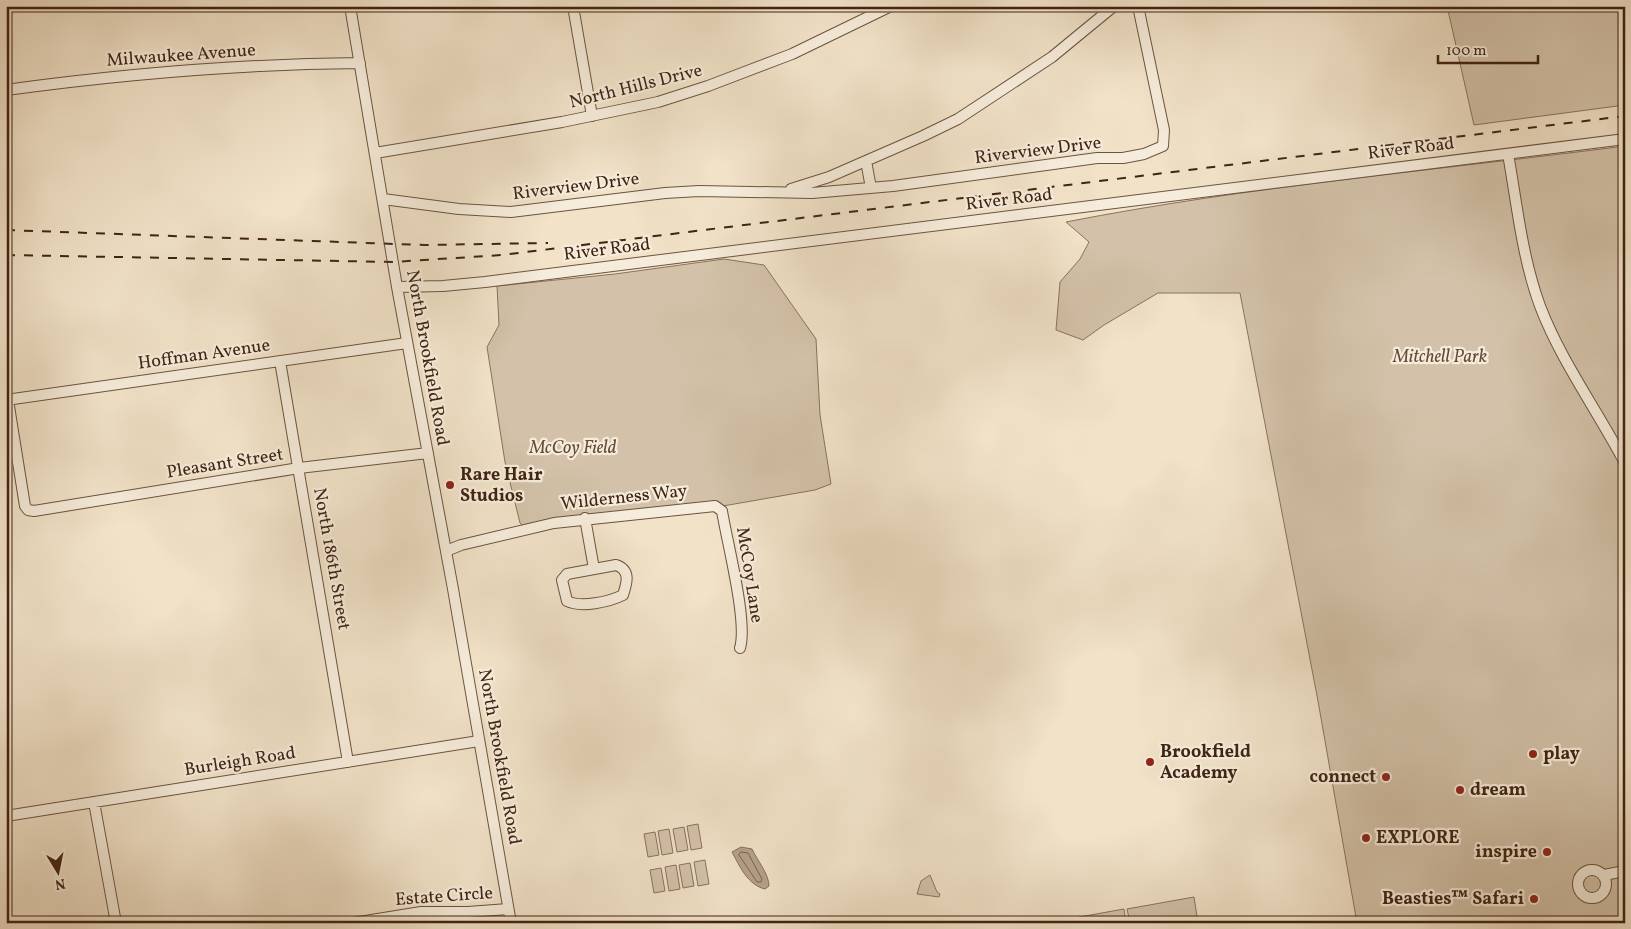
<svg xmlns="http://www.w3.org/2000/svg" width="1631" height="929" font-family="Vollkorn,serif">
<rect width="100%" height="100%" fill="#f1e2c8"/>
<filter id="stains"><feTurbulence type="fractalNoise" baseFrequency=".004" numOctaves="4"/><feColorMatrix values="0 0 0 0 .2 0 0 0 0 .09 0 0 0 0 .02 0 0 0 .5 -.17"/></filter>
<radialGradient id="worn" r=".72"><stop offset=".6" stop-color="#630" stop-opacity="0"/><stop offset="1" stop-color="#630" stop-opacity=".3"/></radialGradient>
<path fill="#d3c2a9" stroke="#8a725e" d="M 1447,6 L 1625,6 L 1625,105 L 1474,125 Z
M 1625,146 L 1625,923 L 1357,923 L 1318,701 L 1240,293 L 1158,293 L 1104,325 L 1083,340 L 1056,330 L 1060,282 L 1080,259 L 1089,242 L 1066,222 C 1250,186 1439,170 1625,146 Z
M 724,259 L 764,265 L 816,339 L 820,415 L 831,484 L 815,490 L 723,506 L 524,527 L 520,523 L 505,462 L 487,347 L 499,325 L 497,286 L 615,274 Z
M 698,824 L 702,848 L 691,850 L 687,826 Z
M 684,827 L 688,850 L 677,852 L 673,829 Z
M 669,829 L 673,853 L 662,855 L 658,831 Z
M 655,832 L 659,855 L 648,857 L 644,834 Z
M 705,860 L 709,884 L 698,886 L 694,862 Z
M 690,863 L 694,886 L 683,888 L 679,865 Z
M 676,865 L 680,889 L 669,891 L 665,867 Z
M 661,868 L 665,891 L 654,893 L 650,870 Z
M 930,875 L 937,892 L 940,894 L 939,897 L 917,894 L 921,881 Z
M 1194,897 L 1198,923 L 1130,923 L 1127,909 Z
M 1124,909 L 1126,923 L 1058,923 L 1057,921 Z"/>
<path fill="#b5a18a" stroke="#866f5a" d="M 741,847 L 752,849 C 757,860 769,874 769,886 L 765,889 C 748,885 740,867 732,852 Z"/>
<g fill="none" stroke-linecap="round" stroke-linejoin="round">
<path stroke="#7a624e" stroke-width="1" d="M 741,852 L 748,853 L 762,879 L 761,882 L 757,882 L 739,855 Z"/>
<g stroke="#6c5340" stroke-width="12">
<path id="minor" d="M 350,6 L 397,287 L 453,589 L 511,923
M 573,6 L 592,116
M 6,90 C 123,74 242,64 360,63
M 375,153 L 562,122 L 658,102 L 708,86 L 792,54 L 891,6
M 1508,154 C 1517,204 1522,257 1540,306 C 1561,361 1597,410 1625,463
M 866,161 L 871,188
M 791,189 L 829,177 L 923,136 L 958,119 L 1052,57 L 1114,6
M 383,199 L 459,209 L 511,212 L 665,193 L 699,191 L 812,193 L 893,186 L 1097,158 L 1123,158 L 1144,154 L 1163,146 L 1164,130 L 1138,6
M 397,287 L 443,286 L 485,282 L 1625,139
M 280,361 L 348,762
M 6,400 L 407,343
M 8,400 L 25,506 L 28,510 L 34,511 L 299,468 L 428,453
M 585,518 L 594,569
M 446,551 L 461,545 L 554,523 L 715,506 L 722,511 C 727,542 748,622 740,648
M 616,565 C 631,570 627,583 623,595 C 609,602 581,608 567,601 L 562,580 L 567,574 Z
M 94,802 L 116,923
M 6,816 L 479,741
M1578 884a14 14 0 1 1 28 0a14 14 0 1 1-28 0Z
M 1604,875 L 1625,871
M 353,923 L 421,912 L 468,912 L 508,909"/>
</g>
<use href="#minor" stroke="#f6ecdb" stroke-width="10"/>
<path stroke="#402313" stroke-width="2" stroke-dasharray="9 9" stroke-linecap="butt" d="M 6,230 L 424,245 L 548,243
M 6,255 L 393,262 L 502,255 L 1625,116"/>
</g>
<g fill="#8f2418" stroke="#f6ecdb" stroke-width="2">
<circle cx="450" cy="485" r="5"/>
<circle cx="1533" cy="754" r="5"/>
<circle cx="1150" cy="762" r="5"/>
<circle cx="1386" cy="777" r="5"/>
<circle cx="1460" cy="790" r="5"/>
<circle cx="1366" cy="838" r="5"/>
<circle cx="1547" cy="852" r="5"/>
<circle cx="1534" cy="899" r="5"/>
</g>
<g text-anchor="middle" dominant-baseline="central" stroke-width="4.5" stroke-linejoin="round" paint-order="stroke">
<g font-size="18" fill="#402313" stroke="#f6ecdb">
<text transform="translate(181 56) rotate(-4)">Milwaukee Avenue</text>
<text transform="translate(636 87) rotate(-14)">North Hills Drive</text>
<text transform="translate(1411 149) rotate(-7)">River Road</text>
<text transform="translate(1038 151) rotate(-7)">Riverview Drive</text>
<text transform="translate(576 187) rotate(-7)">Riverview Drive</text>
<text transform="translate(1009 200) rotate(-7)">River Road</text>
<text transform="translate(607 250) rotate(-7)">River Road</text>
<text transform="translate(204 355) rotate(-8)">Hoffman Avenue</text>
<text transform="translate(427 358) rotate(80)">North Brookfield Road</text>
<text transform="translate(225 464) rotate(-9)">Pleasant Street</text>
<text transform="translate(624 498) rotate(-6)">Wilderness Way</text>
<text transform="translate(331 559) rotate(80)">North 186th Street</text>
<text transform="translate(749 575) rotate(81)">McCoy Lane</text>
<text transform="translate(499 757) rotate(80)">North Brookfield Road</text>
<text transform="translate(240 762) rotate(-9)">Burleigh Road</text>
<text transform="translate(444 897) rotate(-4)">Estate Circle</text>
</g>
<g font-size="18" font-style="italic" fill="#654b38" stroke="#f6ecdb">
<text x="1440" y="357">Mitchell Park</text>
<text x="573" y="448">McCoy Field</text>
</g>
<g font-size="18" font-weight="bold" fill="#402313" stroke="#f6ecdb" text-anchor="start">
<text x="460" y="475">Rare Hair<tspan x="460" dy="21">Studios</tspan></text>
<text x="1160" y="752">Brookfield<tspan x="1160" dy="21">Academy</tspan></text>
<text x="1543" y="754">play</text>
<text x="1376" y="777" text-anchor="end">connect</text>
<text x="1470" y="790">dream</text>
<text x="1376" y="838">EXPLORE</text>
<text x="1537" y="852" text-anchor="end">inspire</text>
<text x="1524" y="899" text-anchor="end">Beasties™ Safari</text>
</g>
</g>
<rect width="1631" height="929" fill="none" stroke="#f1e2c8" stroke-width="25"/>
<rect x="8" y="8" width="1616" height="914" fill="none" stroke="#402313" stroke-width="2.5"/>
<rect x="12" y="12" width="1606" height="904" fill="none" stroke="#402313"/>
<g transform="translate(58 872) rotate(170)" stroke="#f6ecdb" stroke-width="4" paint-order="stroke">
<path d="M0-4L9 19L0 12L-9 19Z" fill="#402313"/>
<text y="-8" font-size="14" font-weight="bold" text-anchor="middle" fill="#402313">N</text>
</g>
<path d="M1438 55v8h100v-8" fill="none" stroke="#402313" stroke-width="2.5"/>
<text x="1446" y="55" font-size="15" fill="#402313" stroke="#f6ecdb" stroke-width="4" paint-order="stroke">100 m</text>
<rect width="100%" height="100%" filter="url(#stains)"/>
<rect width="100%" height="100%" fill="url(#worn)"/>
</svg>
